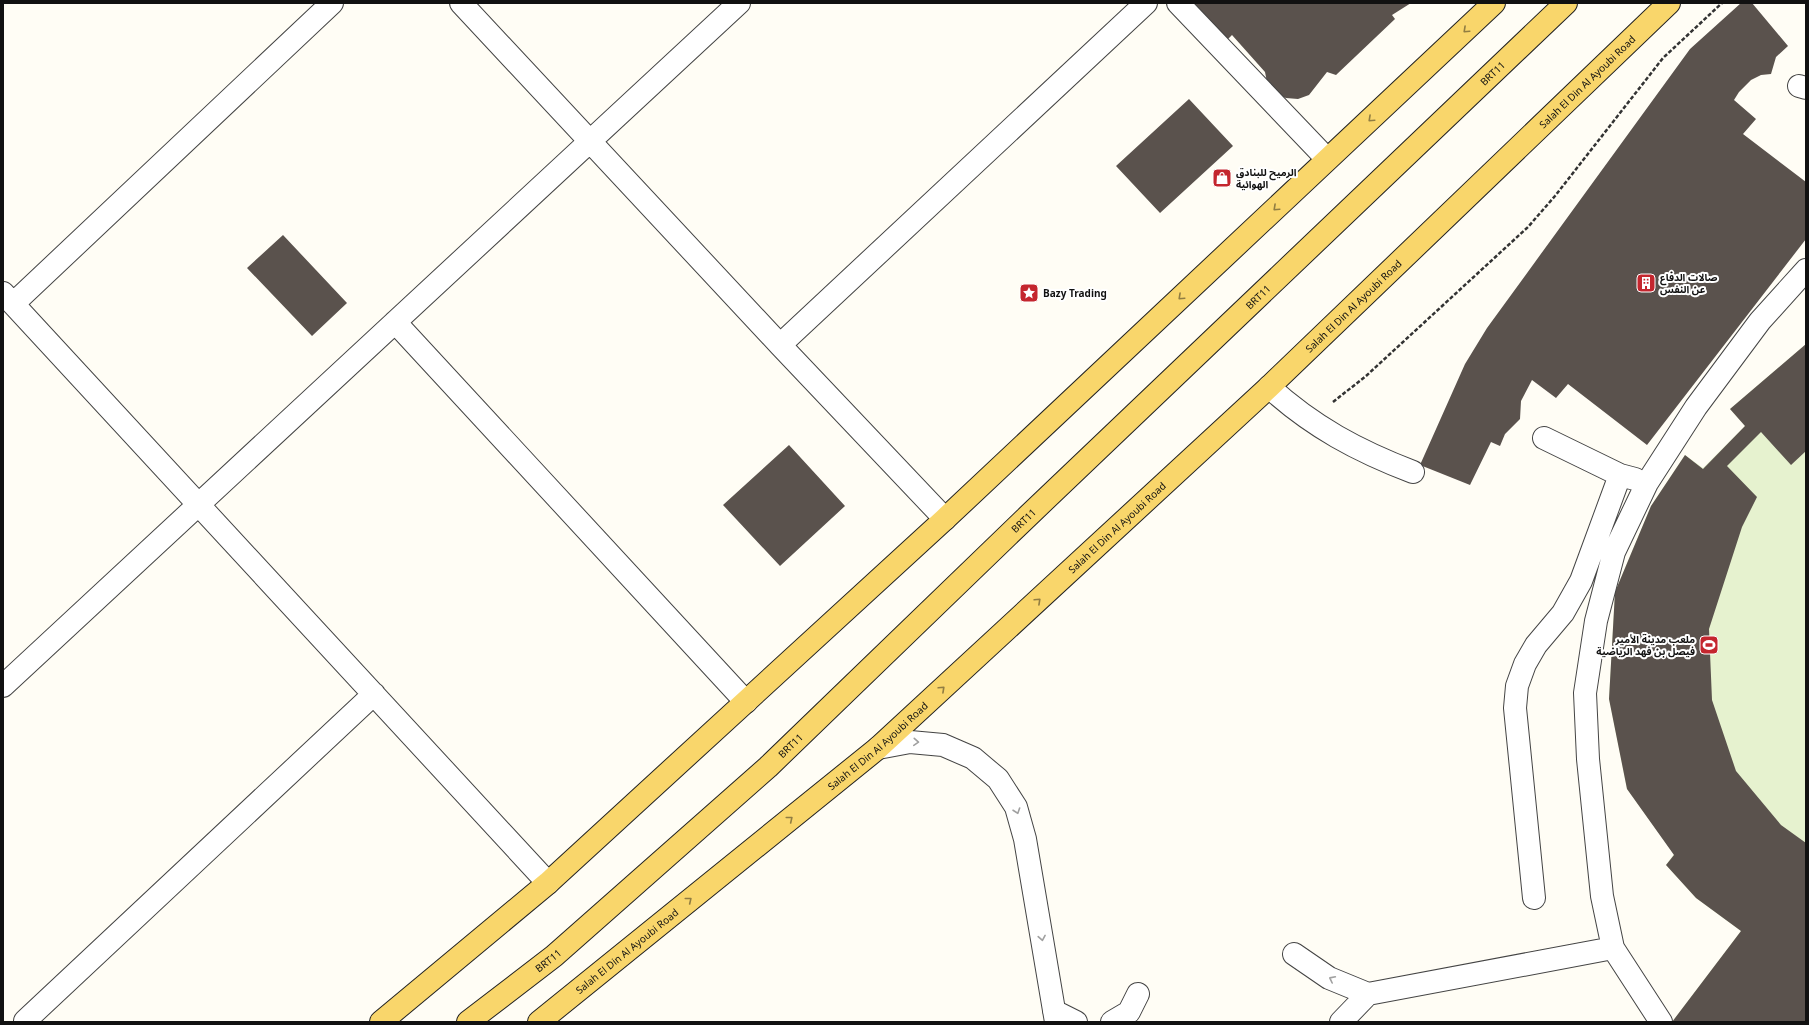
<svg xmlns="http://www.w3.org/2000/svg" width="1809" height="1025" font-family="Georgia,'Noto Sans Arabic',serif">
<rect width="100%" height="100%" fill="#fffdf5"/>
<path fill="#e6f2cf" d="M 1806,344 L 1806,1022 L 1672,1022 L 1741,931 L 1696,898 L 1666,865 L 1674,854 L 1627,789 L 1609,699 L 1615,592 L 1651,506 L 1685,455 L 1703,468 L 1745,426 L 1730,409 Z"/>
<path fill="#5a524d" d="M 1188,3 L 1411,3 L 1392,15 L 1395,19 L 1336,75 L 1327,72 L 1309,95 L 1298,99 L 1286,98 L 1276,94 L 1267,82 L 1265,72 L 1232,35 L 1225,42 Z
M 1741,3 L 1752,3 L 1788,46 L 1776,57 L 1771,74 L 1761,75 L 1751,80 L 1739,92 L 1734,100 L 1756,119 L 1743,134 L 1806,182 L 1806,239 L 1647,445 L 1568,384 L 1556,398 L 1532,380 L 1521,401 L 1520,419 L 1505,434 L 1500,446 L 1491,442 L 1470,485 L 1420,465 L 1465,364 L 1487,328 L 1690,49 Z
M 1189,99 L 1233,146 L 1160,213 L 1116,166 Z
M 283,235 L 347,303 L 312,336 L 247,268 Z
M 1806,344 L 1806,451 L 1791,465 L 1761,432 L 1727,466 L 1757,497 L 1742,527 L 1709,629 L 1712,700 L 1736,771 L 1781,825 L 1806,843 L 1806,1022 L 1672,1022 L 1741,931 L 1696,898 L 1666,865 L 1674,855 L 1627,789 L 1609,699 L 1615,592 L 1651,506 L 1685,455 L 1703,469 L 1745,426 L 1730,409 Z
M 789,445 L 845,506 L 780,566 L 723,505 Z"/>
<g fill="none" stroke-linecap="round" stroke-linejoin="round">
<g stroke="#444" stroke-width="24">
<path id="minor" d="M 461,3 L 780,345 L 945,519
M 1178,3 L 1327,159
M 1799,86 L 1806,88
M 3,293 L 548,883
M 13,304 L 332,3
M 395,322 L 746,702
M 780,345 L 1146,3
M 1269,387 C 1313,427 1358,451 1413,472
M 1544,438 L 1620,475 L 1635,479
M 3,686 L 739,3
M 878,748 L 910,742 L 943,745 L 973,758 L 998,779 L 1016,807 L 1025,839 L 1056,1022
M 1534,898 L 1515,708 L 1517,686 L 1525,664 L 1536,645 L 1563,613 L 1581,581 L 1620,475
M 1294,954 L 1329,978 L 1368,994
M 1054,1011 L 1076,1022
M 25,1021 L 374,694
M 1112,1022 L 1129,1012 L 1138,994
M 1341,1022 L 1368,994 L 1613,948
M 1661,1022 L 1613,948 L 1602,896 L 1588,759 L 1585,693 L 1596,621 L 1614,552 L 1647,483 L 1696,407 L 1760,321 L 1806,270"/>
</g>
<g stroke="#222" stroke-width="24">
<g id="major">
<path d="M 381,1022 L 548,883 L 945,519 L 1494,3"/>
<path id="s1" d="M 468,1022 L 554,956 L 768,767 L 1028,516 L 1566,3"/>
<path id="s2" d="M 539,1022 L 878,748 L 1269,387 L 1669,3"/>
</g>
</g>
<path stroke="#333" stroke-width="2.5" stroke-dasharray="4 2" stroke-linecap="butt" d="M 1333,402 L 1366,376 L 1528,227 L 1555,196 L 1663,58 L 1722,3"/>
<use href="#minor" stroke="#fff" stroke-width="22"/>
<use href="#major" stroke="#f9d66b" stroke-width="22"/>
</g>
<defs><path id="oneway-chevron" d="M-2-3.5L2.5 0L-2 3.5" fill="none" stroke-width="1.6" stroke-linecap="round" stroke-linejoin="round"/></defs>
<g stroke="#917d42">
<use href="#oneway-chevron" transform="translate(1466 30) rotate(137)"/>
<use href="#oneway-chevron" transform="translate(1371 119) rotate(137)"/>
<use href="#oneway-chevron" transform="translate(1276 208) rotate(137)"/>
<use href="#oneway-chevron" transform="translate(1181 297) rotate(137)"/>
<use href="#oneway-chevron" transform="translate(1038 601) rotate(-43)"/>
<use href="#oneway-chevron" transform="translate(942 689) rotate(-43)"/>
<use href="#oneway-chevron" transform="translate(790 819) rotate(-39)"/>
<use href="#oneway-chevron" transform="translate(689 900) rotate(-39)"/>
</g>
<g stroke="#a0a0a0">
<use href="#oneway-chevron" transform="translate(916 742) rotate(4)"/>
<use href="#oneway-chevron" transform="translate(1017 811) rotate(71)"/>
<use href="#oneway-chevron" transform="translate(1042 938) rotate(80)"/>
<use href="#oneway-chevron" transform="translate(1332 979) rotate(-153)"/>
</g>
<defs>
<g id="shop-square" transform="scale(1)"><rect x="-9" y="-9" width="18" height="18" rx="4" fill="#c4262e" stroke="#fff"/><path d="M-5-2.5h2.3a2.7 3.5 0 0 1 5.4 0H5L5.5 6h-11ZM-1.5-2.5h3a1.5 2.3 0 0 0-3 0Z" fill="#fff"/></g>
<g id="building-square" transform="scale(1)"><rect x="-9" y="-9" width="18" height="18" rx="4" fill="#c4262e" stroke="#fff"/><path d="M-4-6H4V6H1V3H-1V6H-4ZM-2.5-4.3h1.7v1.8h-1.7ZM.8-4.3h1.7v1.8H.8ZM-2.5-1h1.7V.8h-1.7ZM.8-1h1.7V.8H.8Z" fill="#fff"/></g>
<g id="sight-square" transform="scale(1)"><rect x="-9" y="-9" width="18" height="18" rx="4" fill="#c4262e" stroke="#fff"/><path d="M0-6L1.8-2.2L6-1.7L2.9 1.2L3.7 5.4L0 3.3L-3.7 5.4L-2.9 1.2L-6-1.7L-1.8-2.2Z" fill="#fff"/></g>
<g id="stadium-square" transform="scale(1)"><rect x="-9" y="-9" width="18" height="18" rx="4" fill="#c4262e" stroke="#fff"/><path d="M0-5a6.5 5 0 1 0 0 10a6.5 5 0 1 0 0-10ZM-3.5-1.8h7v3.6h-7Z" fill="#fff"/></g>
</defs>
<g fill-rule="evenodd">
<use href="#shop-square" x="1222" y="178"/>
<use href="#building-square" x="1646" y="283"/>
<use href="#sight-square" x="1029" y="293"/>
<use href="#stadium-square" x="1709" y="645"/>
</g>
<g text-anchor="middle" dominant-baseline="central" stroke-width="4" stroke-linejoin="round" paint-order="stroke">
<g font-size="10" fill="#111" stroke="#fff">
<text stroke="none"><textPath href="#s1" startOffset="1397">BRT11</textPath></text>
<text stroke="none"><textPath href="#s2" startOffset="1409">Salah El Din Al Ayoubi Road</textPath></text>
<text stroke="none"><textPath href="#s1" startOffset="1073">BRT11</textPath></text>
<text stroke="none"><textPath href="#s2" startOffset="1085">Salah El Din Al Ayoubi Road</textPath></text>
<text stroke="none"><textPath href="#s1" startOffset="749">BRT11</textPath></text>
<text stroke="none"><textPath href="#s2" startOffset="761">Salah El Din Al Ayoubi Road</textPath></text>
<text stroke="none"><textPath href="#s1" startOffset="425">BRT11</textPath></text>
<text stroke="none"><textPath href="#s2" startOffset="437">Salah El Din Al Ayoubi Road</textPath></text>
<text stroke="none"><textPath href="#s2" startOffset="113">Salah El Din Al Ayoubi Road</textPath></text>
<text stroke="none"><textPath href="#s1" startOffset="101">BRT11</textPath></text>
</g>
<g font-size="10" font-weight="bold" fill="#111" stroke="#fff" text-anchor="start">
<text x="1236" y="172">الرميح للبنادق<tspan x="1236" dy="12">الهوائية</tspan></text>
<text x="1660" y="277">صالات الدفاع<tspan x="1660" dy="12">عن النفس</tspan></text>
<text x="1043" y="293">Bazy Trading</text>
<text x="1695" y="639" text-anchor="end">ملعب مدينة الأمير<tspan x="1695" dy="12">فيصل بن فهد الرياضية</tspan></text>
</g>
</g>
<rect width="1809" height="1025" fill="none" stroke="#111111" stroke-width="8"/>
</svg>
